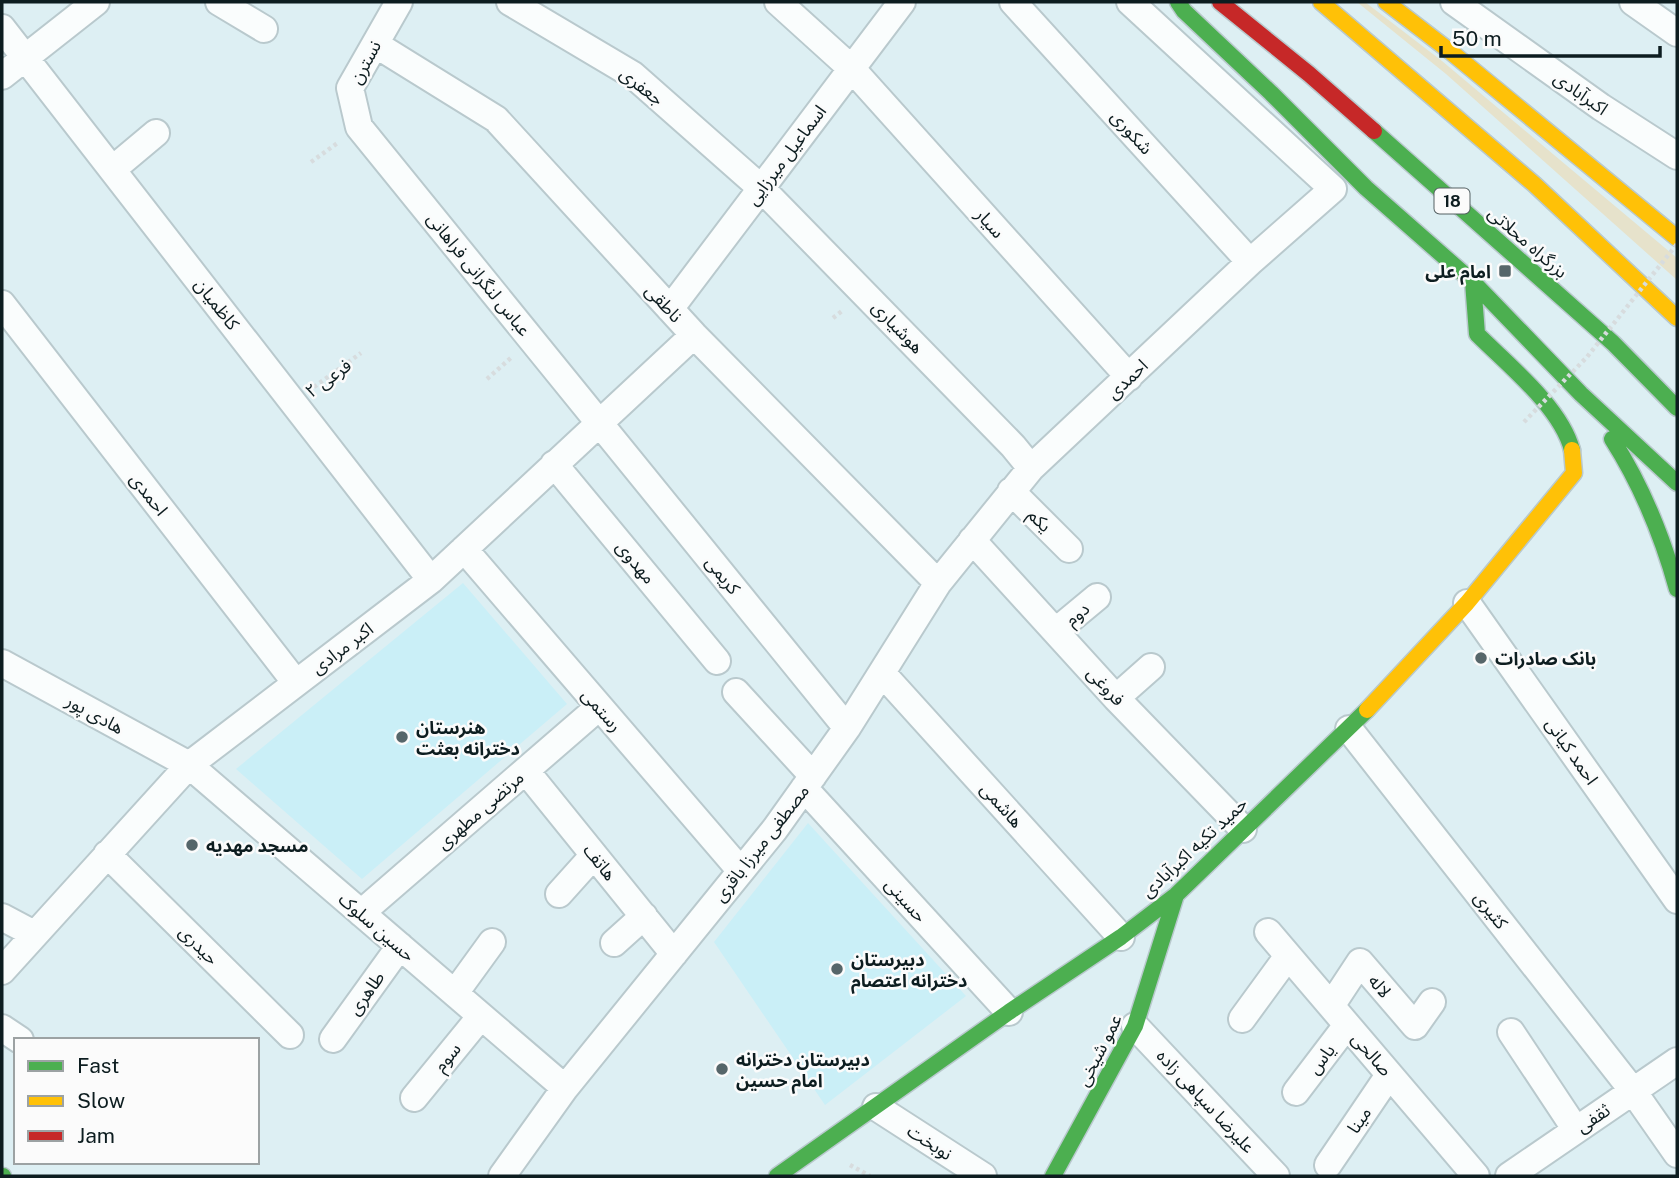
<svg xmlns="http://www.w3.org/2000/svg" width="1679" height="1178" font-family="'Public Sans','Noto Sans Arabic',sans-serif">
<rect width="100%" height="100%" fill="#ddeff3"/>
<path fill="#caeff7" d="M 463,583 L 567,704 L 362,879 L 236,769 Z
M 808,823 L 966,996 L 825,1105 L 714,942 Z"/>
<path fill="#e6e2cb" d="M 1357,2 L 1365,2 L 1442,61 L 1677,258 L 1677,280 L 1446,74 Z"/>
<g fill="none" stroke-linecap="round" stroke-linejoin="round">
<g stroke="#b9c9cd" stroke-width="30">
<path id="street" d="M 219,2 L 264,29
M 399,2 L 350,88 L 359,127 L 847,728
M 510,2 L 633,75 L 761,188 L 1013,446 L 1031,468
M 778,2 L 852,69 L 1129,377
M 1013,2 L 1250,262
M 1130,2 L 1333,189
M 1454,2 L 1601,107 L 1677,156
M 1633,2 L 1677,33
M 2,28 L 431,580
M 375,44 L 496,119 L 694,335 L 938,583
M 2,76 L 96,2
M 113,169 L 156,133
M 2,304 L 296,683
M 670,309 L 902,2
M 554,464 L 717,661
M 1011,491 L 1069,549
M 972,540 L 1116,698 L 1243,829
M 464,549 L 741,871
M 1467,603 L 1677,900
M 1056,631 L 1097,597
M 2,663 L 189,765 L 565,1088
M 882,673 L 1121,937
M 736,692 L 813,776
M 1116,698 L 1151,667
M 1349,729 L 1633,1091 L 1677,1154
M 526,771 L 674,954
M 804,788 L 1009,1012
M 107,854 L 290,1035
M 559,894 L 594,855
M 361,913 L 599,707
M 2,917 L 34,934
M 1268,932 L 1476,1176
M 614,943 L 644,916
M 2,971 L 189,765 L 431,580 L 694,335
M 455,993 L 492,942
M 1331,1006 L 1360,962 L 1415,1026 L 1432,1002
M 1242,1019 L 1288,956
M 1135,1026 L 1276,1176
M 2,1028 L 20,1040
M 1511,1032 L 1576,1130
M 333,1039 L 400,946
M 1296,1092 L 1347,1025
M 414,1098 L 481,1016
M 876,1107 L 983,1176
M 1328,1165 L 1389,1075
M 502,1176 L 565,1088 L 775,829 L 847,728 L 938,583 L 1031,468 L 1250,262 L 1333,189
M 1509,1176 L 1677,1061"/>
</g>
<g stroke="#b9c9cd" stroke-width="19">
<path id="fast" d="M 1178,2 L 1184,11 L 1271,93 L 1366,188 L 1473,282 L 1581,394 L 1677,483
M 1374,131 L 1613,343 L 1677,408
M 1473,282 L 1477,334 C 1508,365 1561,407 1572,450
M 1612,439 C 1642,486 1662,535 1677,589
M 2,1176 L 3,1176
M 777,1176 L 1009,1012 L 1121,937 L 1176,895 L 1367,710
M 1053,1176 L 1135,1026 L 1176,895"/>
</g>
<g stroke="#b9c9cd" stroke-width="19">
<path id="slow" d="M 1321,2 L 1534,184 L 1677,318
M 1386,2 L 1451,52 L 1677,238
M 1367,710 L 1467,603 L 1574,473 L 1572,450"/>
</g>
<g stroke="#b9c9cd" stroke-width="19">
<path id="jam" d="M 1220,2 L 1309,74 L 1374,131"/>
</g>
<path stroke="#d7dcde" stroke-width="4.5" stroke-dasharray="3.5 3.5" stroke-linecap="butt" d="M 311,162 L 339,142
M 833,318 L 842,311
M 487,379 L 513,356
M 314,387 L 361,353
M 850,1165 L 870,1176"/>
<use href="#street" stroke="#fafdfd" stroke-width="26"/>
<use href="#fast" stroke="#4caf50" stroke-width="16"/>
<use href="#slow" stroke="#ffc107" stroke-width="16"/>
<use href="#jam" stroke="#c62828" stroke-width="16"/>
<path stroke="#d7dcde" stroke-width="4.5" stroke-dasharray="3.5 3.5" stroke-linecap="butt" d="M 1524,422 L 1587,357 L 1677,244"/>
</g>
<g fill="#56666a" stroke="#fbfbfb" stroke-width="2.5">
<rect x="1498" y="264" width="14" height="14" rx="3.5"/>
<circle cx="1481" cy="658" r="7"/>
<circle cx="402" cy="737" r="7"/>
<circle cx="192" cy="845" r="7"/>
<circle cx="837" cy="969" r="7"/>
<circle cx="722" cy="1069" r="7"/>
</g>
<g text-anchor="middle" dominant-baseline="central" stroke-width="5" stroke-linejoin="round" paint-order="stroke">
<rect fill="#fbfbfb" stroke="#546062" stroke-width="2" x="1434.5" y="188.5" width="35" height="25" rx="5"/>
<g font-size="16" font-weight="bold" fill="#0d1d20">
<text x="1452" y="201">18</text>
</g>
<g font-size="18" fill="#0d1d20" stroke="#fbfbfb">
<text transform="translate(365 62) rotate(-62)">نسترن</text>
<text transform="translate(642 86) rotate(38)">جعفری</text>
<text transform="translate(1581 93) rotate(35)">اکبرآبادی</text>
<text transform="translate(1132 132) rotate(48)">شکوری</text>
<text transform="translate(786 155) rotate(-53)">اسماعیل میرزایی</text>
<text transform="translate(990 223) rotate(48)">سیار</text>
<text transform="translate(1528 242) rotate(41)">بزرگراه محلاتی</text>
<text transform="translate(479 274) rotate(51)">عباس لنگرانی فراهانی</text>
<text transform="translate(664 303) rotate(47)">ناطقی</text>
<text transform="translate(217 304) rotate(52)">کاظمیان</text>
<text transform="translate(898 327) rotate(46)">هوشیاری</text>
<text transform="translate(328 378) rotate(-36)">فرعی ۲</text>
<text transform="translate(1127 379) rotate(-43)">احمدی</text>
<text transform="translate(149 494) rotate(52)">احمدی</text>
<text transform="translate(1040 520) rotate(45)">یکم</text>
<text transform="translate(636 562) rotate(50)">مهدوی</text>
<text transform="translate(723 575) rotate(51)">کریمی</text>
<text transform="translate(1077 614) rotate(-40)">دوم</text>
<text transform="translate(342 648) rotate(-37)">اکبر مرادی</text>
<text transform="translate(1106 686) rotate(47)">فروغی</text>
<text transform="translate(602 710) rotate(49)">رستمی</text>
<text transform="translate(95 714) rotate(29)">هادی پور</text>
<text transform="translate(1572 751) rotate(55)">احمد کیانی</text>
<text transform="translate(1002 805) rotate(48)">هاشمی</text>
<text transform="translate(480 810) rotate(-41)">مرتضی مطهری</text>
<text transform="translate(761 843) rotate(-52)">مصطفی میرزا باقری</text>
<text transform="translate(1194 847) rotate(-43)">حمید تکیه اکبرآبادی</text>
<text transform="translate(600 862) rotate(51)">هاتف</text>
<text transform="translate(906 900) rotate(48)">حسینی</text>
<text transform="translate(1491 910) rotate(52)">کثیری</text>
<text transform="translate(377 927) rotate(41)">حسین سلوک</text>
<text transform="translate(199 945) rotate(45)">حیدری</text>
<text transform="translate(1380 986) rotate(49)">لاله</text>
<text transform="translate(366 993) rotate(-54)">طاهری</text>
<text transform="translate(1099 1050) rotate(-63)">عمو شیخی</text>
<text transform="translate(1372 1054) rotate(49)">صالحی</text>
<text transform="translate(447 1057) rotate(-51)">سوم</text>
<text transform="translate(1321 1059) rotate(-53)">یاس</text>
<text transform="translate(1206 1101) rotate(47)">علیرضا سپاهی زاده</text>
<text transform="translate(1593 1118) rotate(-34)">ثقفی</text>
<text transform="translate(1359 1120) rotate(-56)">مینا</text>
<text transform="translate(930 1142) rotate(33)">نوبخت</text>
</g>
<g font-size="18" font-weight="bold" fill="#0d1d20" stroke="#fbfbfb" text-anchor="start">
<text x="1491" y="271" text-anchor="end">امام علی</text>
<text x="1495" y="658">بانک صادرات</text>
<text x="416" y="727">هنرستان<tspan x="416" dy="21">دخترانه بعثت</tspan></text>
<text x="206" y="845">مسجد مهدیه</text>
<text x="851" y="959">دبیرستان<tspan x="851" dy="21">دخترانه اعتصام</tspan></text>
<text x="736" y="1059">دبیرستان دخترانه<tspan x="736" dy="21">امام حسین</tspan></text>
</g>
</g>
<rect width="1679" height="1178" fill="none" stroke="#0d1d20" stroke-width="7"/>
<rect x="14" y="1038" width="245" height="126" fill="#fbfbfb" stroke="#9ca2a3" stroke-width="2"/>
<rect x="28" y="1061" width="35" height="10" fill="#4caf50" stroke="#9ca2a3" stroke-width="2"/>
<text x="77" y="1073" font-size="21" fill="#0d1d20">Fast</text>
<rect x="28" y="1096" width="35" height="10" fill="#ffc107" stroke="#9ca2a3" stroke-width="2"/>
<text x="77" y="1108" font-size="21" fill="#0d1d20">Slow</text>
<rect x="28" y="1131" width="35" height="10" fill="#c62828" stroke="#9ca2a3" stroke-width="2"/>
<text x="77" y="1143" font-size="21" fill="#0d1d20">Jam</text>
<path d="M1441 46v10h219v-10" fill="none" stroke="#0d1d20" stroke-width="3.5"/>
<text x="1452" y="46" font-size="21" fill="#0d1d20" stroke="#fbfbfb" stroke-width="5" paint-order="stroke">50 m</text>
</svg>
